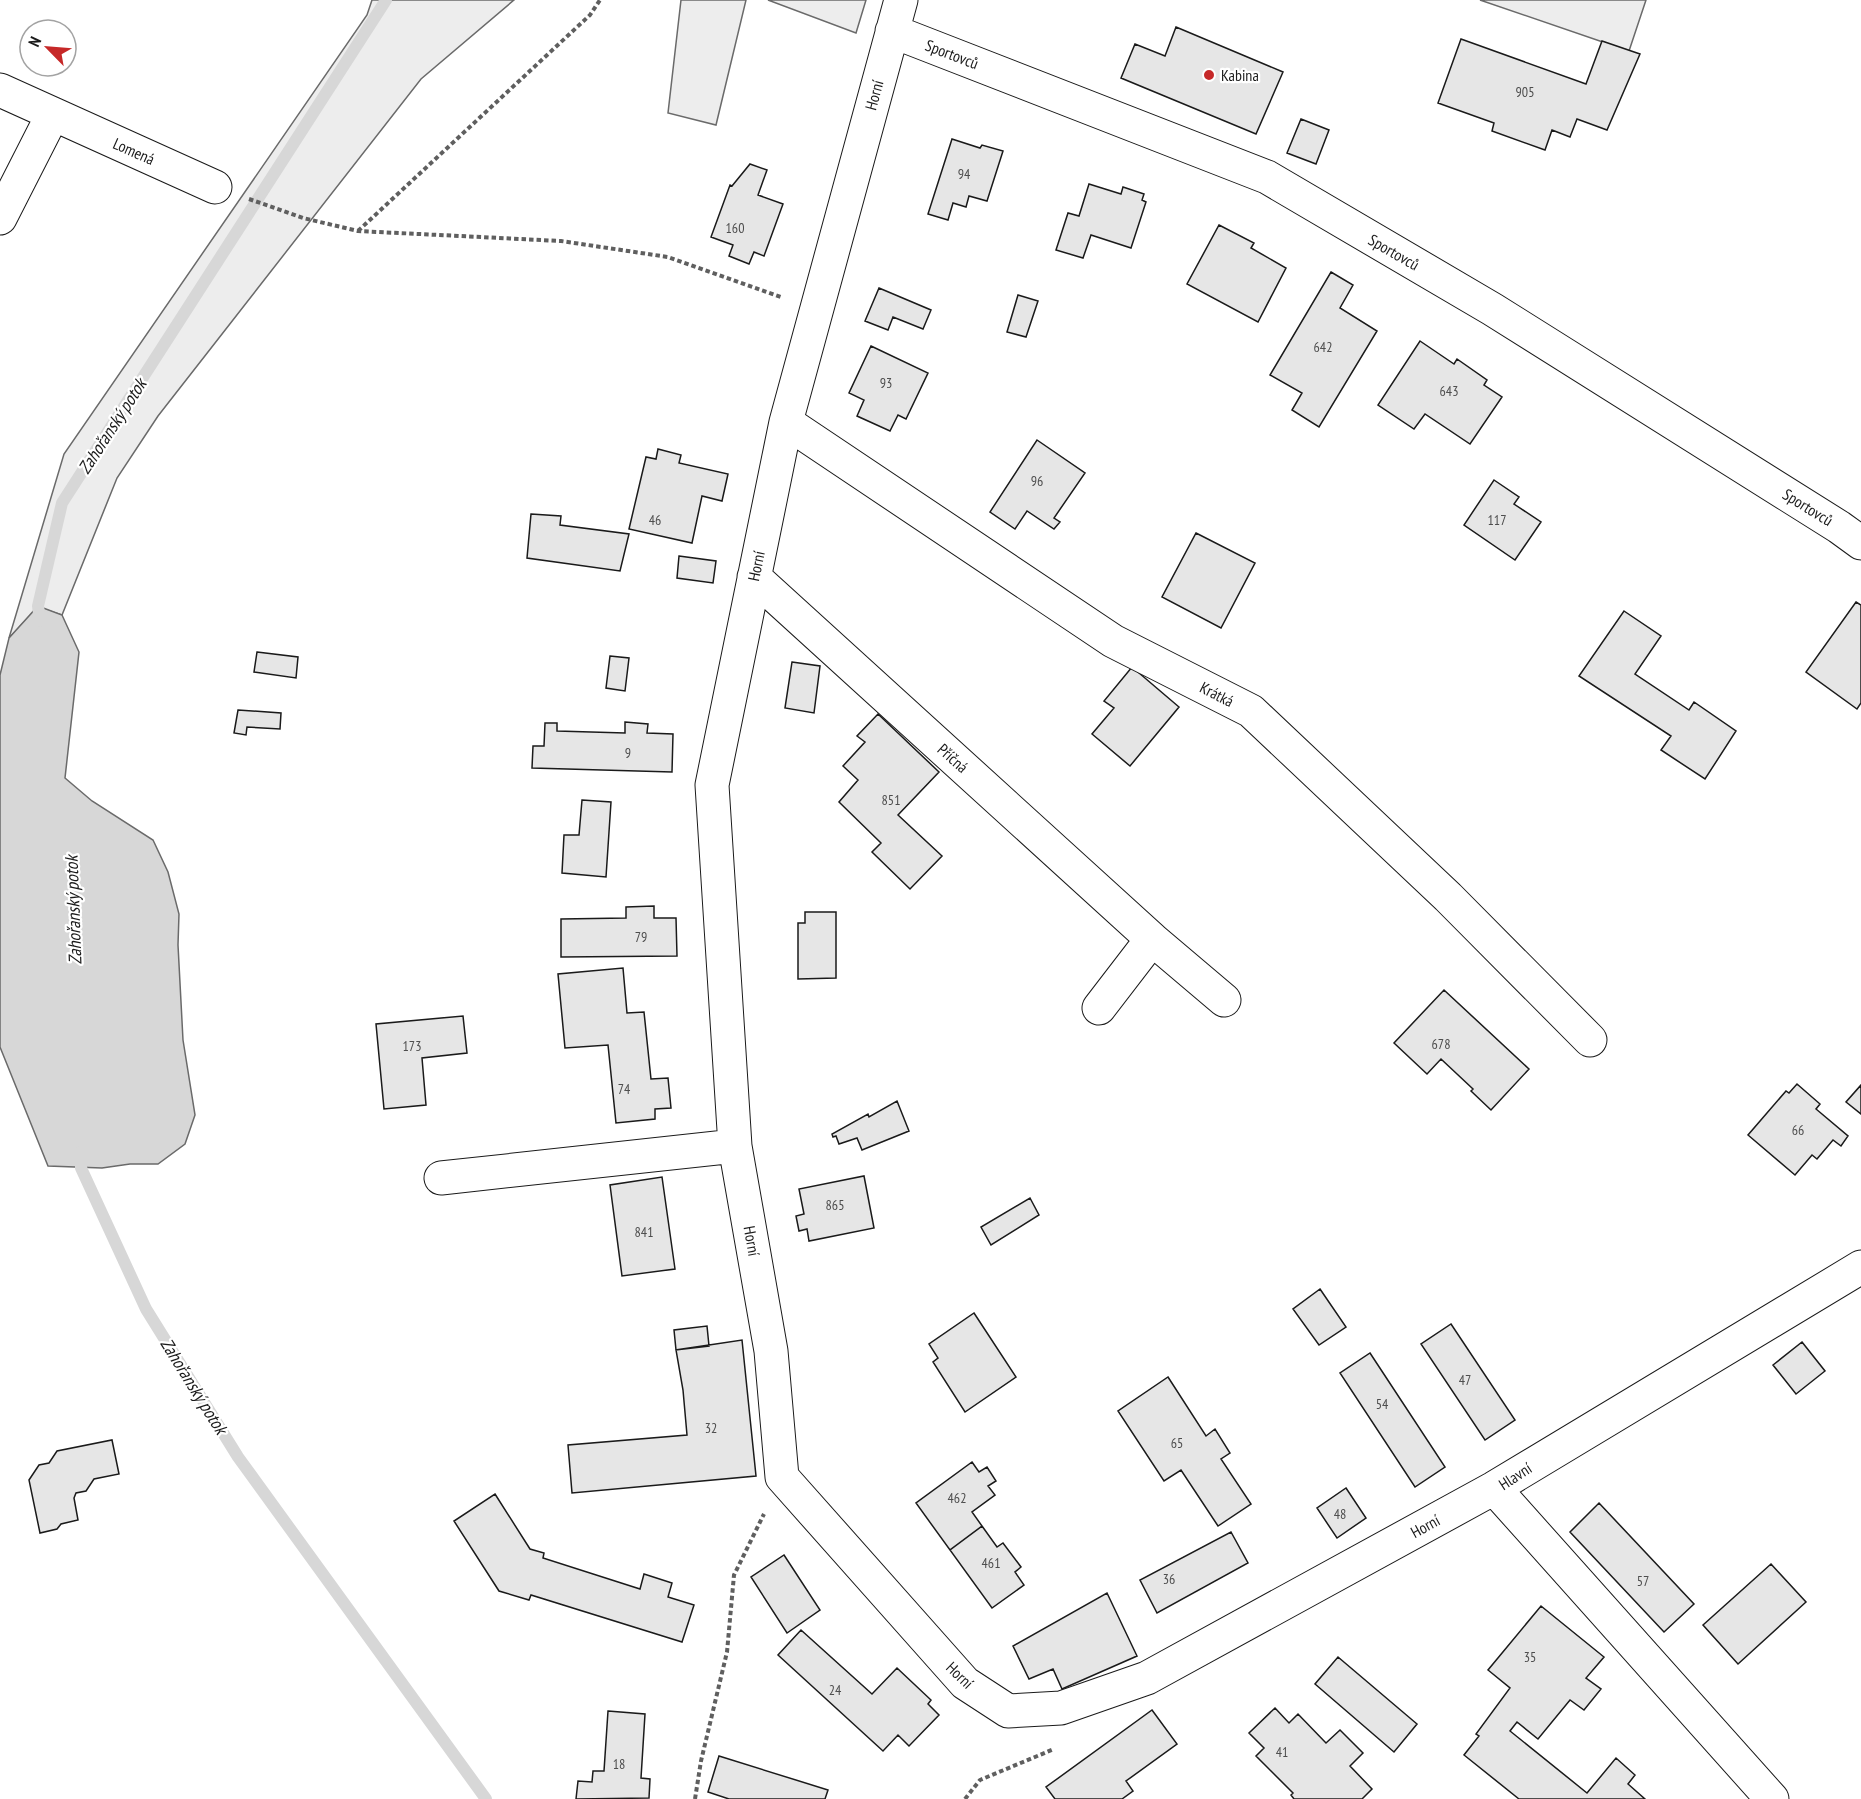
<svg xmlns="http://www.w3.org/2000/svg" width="1861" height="1799" font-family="'PT Sans Narrow',sans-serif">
<rect width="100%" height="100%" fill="#fff"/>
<path fill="#ededed" stroke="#6a6a6a" stroke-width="1.5" d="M 372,0 L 514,0 L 421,79 L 158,416 L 117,478 L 62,615 L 38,607 L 9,638 L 64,454 L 367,15 Z
M 681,0 L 746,0 L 716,125 L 668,113 Z
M 768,0 L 866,0 L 856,33 Z
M 1480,0 L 1646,0 L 1629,51 Z"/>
<path fill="#d7d7d7" stroke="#6a6a6a" stroke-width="1.5" d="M 38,606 L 62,615 L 79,652 L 65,778 L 92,801 L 153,840 L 168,872 L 179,914 L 178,945 L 183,1040 L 195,1115 L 185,1144 L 158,1164 L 130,1164 L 102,1168 L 48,1166 L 0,1047 L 0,675 L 9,638 Z"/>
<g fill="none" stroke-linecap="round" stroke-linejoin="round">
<path stroke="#d7d7d7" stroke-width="12" d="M 40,621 L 38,606 L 62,503 L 386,0
M 81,1152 L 81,1168 L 146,1309 L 238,1457 L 486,1799"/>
</g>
<path fill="#e6e6e6" stroke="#1a1a1a" stroke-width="1.5" d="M 1176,27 L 1283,72 L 1256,134 L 1121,78 L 1135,44 L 1165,56 Z
M 1461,39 L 1586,84 L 1602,41 L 1640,54 L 1607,130 L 1577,119 L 1570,137 L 1552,130 L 1545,150 L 1492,131 L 1494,123 L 1438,103 Z
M 1301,119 L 1329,130 L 1316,164 L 1287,153 Z
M 952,139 L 980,148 L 982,145 L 1003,151 L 987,201 L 969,196 L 966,207 L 953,203 L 948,220 L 928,214 Z
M 750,164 L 767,170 L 758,195 L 783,204 L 764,256 L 754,252 L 749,264 L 729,256 L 733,245 L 711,237 L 730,185 L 732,186 Z
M 1089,184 L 1121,194 L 1123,187 L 1144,194 L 1142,200 L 1146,202 L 1131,248 L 1091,235 L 1083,258 L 1056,250 L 1068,213 L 1079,216 Z
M 1219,225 L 1254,243 L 1251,248 L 1286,268 L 1258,322 L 1187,284 Z
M 1331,272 L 1353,285 L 1340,308 L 1377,331 L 1319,427 L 1292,410 L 1302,393 L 1270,375 Z
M 879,288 L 931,310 L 923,329 L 893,317 L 888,330 L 865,321 Z
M 1018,295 L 1038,301 L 1026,337 L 1007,332 Z
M 1420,341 L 1454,364 L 1457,359 L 1487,380 L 1484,385 L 1502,397 L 1470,444 L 1425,414 L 1414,429 L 1378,405 Z
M 871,346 L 928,373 L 906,419 L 898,415 L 890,431 L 857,416 L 864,400 L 849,393 Z
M 1037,440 L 1085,473 L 1054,518 L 1060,522 L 1054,529 L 1027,511 L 1015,529 L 990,512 Z
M 658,449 L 681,455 L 679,463 L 728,474 L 722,501 L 702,496 L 692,543 L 629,529 L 646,457 L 656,459 Z
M 1494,480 L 1519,497 L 1514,504 L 1541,522 L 1515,560 L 1464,525 Z
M 531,514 L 561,516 L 560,525 L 629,534 L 620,571 L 527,558 Z
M 1196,533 L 1255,563 L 1221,628 L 1162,597 Z
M 679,556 L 716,561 L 713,583 L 677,578 Z
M 1856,602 L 1861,605 L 1861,703 L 1857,709 L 1806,672 Z
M 1624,611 L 1661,636 L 1635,674 L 1689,710 L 1694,702 L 1736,731 L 1705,779 L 1661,750 L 1671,736 L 1579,676 Z
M 257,652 L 298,657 L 296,678 L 254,672 Z
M 610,656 L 629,658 L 625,691 L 606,688 Z
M 792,662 L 820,666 L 814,713 L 785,708 Z
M 1132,667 L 1179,707 L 1130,766 L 1092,734 L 1114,708 L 1104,701 Z
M 238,710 L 281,713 L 280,729 L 247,727 L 246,735 L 234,733 Z
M 878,714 L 939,772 L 898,815 L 942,856 L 910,889 L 872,852 L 881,843 L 839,802 L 858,780 L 843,766 L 865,742 L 857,736 Z
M 625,722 L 648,724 L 647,733 L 673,734 L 672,772 L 532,768 L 533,746 L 544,746 L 545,723 L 557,723 L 557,731 L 625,733 Z
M 582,800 L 611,802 L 606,877 L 562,873 L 564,835 L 579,835 Z
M 654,906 L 654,918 L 676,918 L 677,956 L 561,957 L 561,919 L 626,918 L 626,907 Z
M 805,912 L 836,912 L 836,978 L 798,979 L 798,923 L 805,923 Z
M 623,968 L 627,1013 L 644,1012 L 651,1079 L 668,1078 L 671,1108 L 655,1109 L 655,1119 L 616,1123 L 608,1045 L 565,1048 L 558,974 Z
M 1444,990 L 1529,1069 L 1491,1110 L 1471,1091 L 1473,1089 L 1441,1059 L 1427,1074 L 1394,1043 Z
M 463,1016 L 467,1053 L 422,1058 L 426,1105 L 384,1109 L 376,1024 Z
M 1797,1084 L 1820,1104 L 1816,1109 L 1848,1136 L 1841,1146 L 1833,1140 L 1817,1159 L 1812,1155 L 1795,1175 L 1748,1135 L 1786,1091 L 1789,1093 Z
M 1861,1085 L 1861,1114 L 1846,1102 Z
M 897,1101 L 909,1131 L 862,1150 L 857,1138 L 839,1144 L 836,1136 L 833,1137 L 832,1134 L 868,1114 L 869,1117 Z
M 864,1176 L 874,1228 L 809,1241 L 807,1229 L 799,1231 L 796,1216 L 804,1214 L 799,1189 Z
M 662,1177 L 675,1269 L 622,1276 L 610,1185 Z
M 1030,1198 L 1039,1215 L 991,1245 L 981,1227 Z
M 1320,1289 L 1346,1327 L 1319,1345 L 1293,1309 Z
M 974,1313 L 1016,1377 L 965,1412 L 933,1362 L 938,1358 L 929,1344 Z
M 1451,1324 L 1515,1420 L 1485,1440 L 1421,1344 Z
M 707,1326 L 709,1346 L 676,1350 L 674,1330 Z
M 742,1340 L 756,1476 L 572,1493 L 568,1445 L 687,1435 L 683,1390 L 676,1350 Z
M 1802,1342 L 1825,1371 L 1796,1394 L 1773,1365 Z
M 1370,1353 L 1445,1467 L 1415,1487 L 1340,1373 Z
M 1168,1377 L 1206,1436 L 1215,1429 L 1230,1453 L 1221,1459 L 1251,1504 L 1218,1526 L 1181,1470 L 1164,1481 L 1118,1411 Z
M 112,1440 L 119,1474 L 94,1479 L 86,1491 L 76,1493 L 74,1498 L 78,1520 L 61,1524 L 57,1529 L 40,1533 L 29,1480 L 39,1465 L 49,1463 L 57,1451 Z
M 972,1462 L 979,1472 L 987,1467 L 996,1481 L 988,1486 L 995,1495 L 972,1512 L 982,1526 L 950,1550 L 916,1503 Z
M 1346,1488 L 1366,1518 L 1337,1538 L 1317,1508 Z
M 495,1494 L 530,1549 L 544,1553 L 543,1558 L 640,1589 L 644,1574 L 672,1583 L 668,1597 L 694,1605 L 682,1642 L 531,1595 L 529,1600 L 499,1591 L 454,1521 Z
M 1599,1503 L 1694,1604 L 1664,1632 L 1570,1532 Z
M 982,1526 L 997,1547 L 1003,1543 L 1021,1567 L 1015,1572 L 1024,1585 L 992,1608 L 950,1550 Z
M 1231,1532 L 1248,1563 L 1157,1613 L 1140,1580 Z
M 784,1555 L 820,1610 L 787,1633 L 751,1577 Z
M 1771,1564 L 1806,1602 L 1738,1664 L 1703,1625 Z
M 1107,1593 L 1137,1656 L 1062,1689 L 1053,1669 L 1029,1679 L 1013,1646 Z
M 1541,1606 L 1604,1657 L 1586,1678 L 1601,1689 L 1584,1710 L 1570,1700 L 1538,1739 L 1517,1722 L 1510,1731 L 1587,1793 L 1616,1758 L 1635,1775 L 1628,1784 L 1645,1799 L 1519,1799 L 1464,1755 L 1479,1736 L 1476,1734 L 1510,1688 L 1488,1670 Z
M 801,1630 L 872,1694 L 897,1668 L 931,1700 L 928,1704 L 939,1715 L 909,1746 L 898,1735 L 883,1751 L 778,1655 Z
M 1338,1657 L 1417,1724 L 1394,1752 L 1315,1684 Z
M 1275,1708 L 1289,1723 L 1298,1714 L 1326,1743 L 1340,1730 L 1363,1753 L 1350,1766 L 1372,1789 L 1362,1799 L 1294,1799 L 1291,1795 L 1293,1793 L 1256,1756 L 1264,1748 L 1249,1733 Z
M 1152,1710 L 1177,1744 L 1126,1781 L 1133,1791 L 1122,1799 L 1055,1799 L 1046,1787 Z
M 608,1711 L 645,1714 L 641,1778 L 650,1779 L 649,1798 L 576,1799 L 578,1781 L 592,1782 L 593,1771 L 604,1771 Z
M 719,1756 L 828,1790 L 825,1799 L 729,1799 L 708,1792 Z"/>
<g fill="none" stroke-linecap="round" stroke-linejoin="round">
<g stroke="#1a1a1a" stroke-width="35">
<path id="street" d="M 901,0 L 786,422 L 712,785 L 735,1146 L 771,1351 L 782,1477 L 965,1683 L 1008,1711 L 1061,1708 L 1147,1678 L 1494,1488 L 1861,1267
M 892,31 L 1267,177 L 1492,309 L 1839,527 L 1861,543
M 0,90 L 215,187
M 0,218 L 53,114
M 786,422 L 1113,641 L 1251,711 L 1448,897 L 1590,1040
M 754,577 L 1152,939 L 1224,1000
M 1099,1008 L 1152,939
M 441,1178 L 735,1146
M 1494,1488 L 1772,1799"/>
</g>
<path stroke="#5f5f5f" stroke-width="4" stroke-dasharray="4.5 3" stroke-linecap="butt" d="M 249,199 L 303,218 L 358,231 L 561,241 L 668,257 L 781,297
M 358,231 L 590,15 L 600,0
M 695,1799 L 701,1761 L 727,1652 L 734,1575 L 764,1514
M 965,1799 L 980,1780 L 1054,1749"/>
<use href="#street" stroke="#fff" stroke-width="33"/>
</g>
<circle fill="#c62828" stroke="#fff" stroke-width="2" cx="1209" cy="75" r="6"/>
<g text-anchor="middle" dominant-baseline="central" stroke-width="4.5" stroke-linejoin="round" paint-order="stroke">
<g font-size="14" fill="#4d4d4d">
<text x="1525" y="92">905</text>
<text x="964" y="174">94</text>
<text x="735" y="228">160</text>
<text x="1323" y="347">642</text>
<text x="886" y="383">93</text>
<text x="1449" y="391">643</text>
<text x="1037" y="481">96</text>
<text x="655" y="520">46</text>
<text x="1497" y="520">117</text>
<text x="628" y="753">9</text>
<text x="891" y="800">851</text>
<text x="641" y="937">79</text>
<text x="1441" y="1044">678</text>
<text x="412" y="1046">173</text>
<text x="624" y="1089">74</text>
<text x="1798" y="1130">66</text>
<text x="835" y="1205">865</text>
<text x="644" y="1232">841</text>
<text x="1465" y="1380">47</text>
<text x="1382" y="1404">54</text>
<text x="711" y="1428">32</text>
<text x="1177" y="1443">65</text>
<text x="957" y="1498">462</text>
<text x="1340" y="1514">48</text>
<text x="991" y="1563">461</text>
<text x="1169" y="1579">36</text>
<text x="1643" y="1581">57</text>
<text x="1530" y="1657">35</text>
<text x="835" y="1690">24</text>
<text x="1282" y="1752">41</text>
<text x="619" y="1764">18</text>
</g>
<g font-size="16" fill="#1a1a1a" stroke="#fff">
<text transform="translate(952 54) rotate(21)">Sportovců</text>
<text transform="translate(874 95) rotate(-75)">Horní</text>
<text transform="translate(134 151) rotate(24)">Lomená</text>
<text transform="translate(1394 252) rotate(30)">Sportovců</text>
<text transform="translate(1808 507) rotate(32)">Sportovců</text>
<text transform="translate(756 566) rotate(-78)">Horní</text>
<text transform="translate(1217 694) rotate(27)">Krátká</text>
<text transform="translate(953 758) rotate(42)">Příčná</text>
<text transform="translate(752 1241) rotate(80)">Horní</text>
<text transform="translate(1515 1476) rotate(-33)">Hlavní</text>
<text transform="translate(1425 1526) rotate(-29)">Horní</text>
<text transform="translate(960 1675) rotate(44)">Horní</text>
</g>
<g font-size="16" fill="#1a1a1a" stroke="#fff" text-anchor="start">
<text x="1221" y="75">Kabina</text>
</g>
<g font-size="18" font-style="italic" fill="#1a1a1a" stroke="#fff">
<text transform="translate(112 426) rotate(-57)">Zahořanský potok</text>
<text transform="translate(73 910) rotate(-92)">Zahořanský potok</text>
<text transform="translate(194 1386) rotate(58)">Zahořanský potok</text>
</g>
</g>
<g transform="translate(48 48) rotate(295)"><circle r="28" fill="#ffffff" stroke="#a3a3a3" stroke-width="1.5"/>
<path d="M0-4.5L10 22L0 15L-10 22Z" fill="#c62828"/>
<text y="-9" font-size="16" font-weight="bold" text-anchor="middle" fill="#1a1a1a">N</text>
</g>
</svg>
